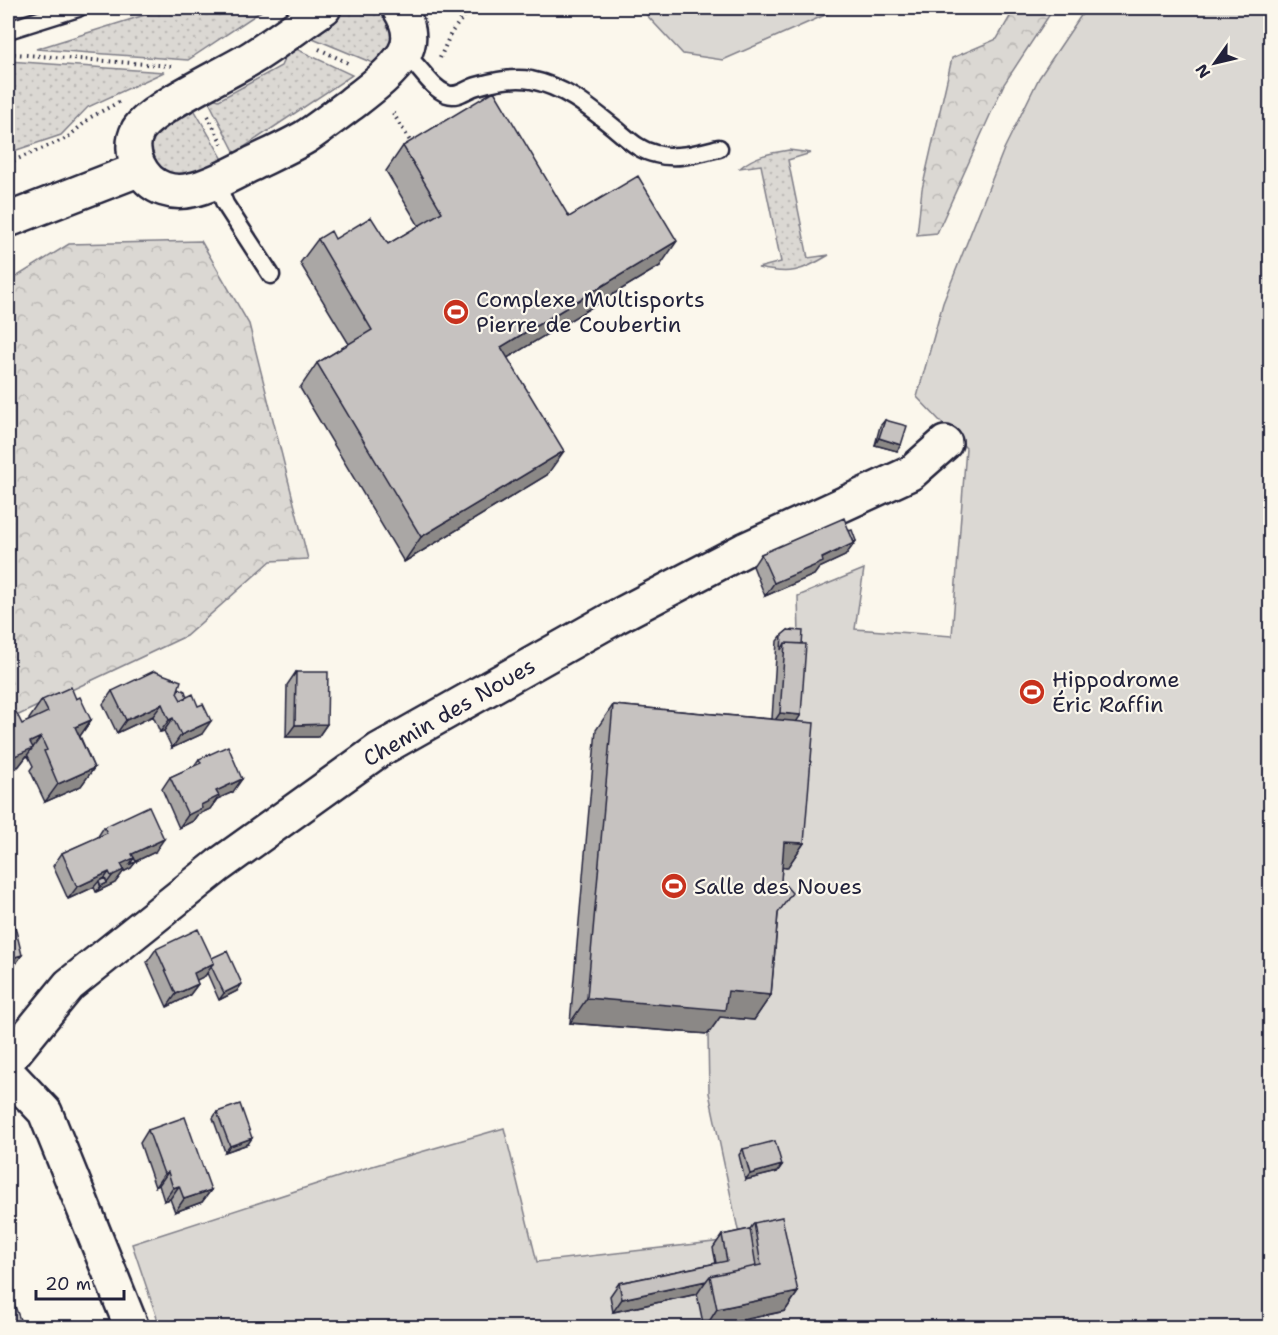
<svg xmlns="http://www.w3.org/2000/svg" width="1278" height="1335" font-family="'Shantell Sans',sans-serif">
<defs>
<pattern id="green-dots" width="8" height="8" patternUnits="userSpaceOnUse" patternTransform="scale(1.5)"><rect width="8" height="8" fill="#dbd8d3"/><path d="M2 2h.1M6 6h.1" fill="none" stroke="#bcb9b6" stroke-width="1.8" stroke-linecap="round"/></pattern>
<pattern id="forest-crowns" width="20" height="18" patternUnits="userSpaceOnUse" patternTransform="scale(1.5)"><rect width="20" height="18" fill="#dbd8d3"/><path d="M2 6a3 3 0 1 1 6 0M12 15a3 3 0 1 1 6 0" fill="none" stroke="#bcb9b6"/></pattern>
</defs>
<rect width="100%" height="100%" fill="#fbf7ec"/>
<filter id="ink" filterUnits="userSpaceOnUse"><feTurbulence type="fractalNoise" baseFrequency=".0167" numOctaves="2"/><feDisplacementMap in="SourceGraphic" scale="12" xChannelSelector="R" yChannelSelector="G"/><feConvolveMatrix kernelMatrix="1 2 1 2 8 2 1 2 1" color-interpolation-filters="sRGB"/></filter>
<g filter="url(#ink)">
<path fill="url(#green-dots)" stroke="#7e7d87" stroke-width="1.5" d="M 167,8 L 266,8 L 188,60 L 36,49 Z
M 344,8 L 382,8 L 390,12 L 399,31 L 380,66 L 303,34 Z
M 290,46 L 352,75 L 235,153 L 206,96 L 219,100 L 281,66 Z
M 8,61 L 164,72 L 88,107 L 61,135 L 8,153 Z
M 191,104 L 225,163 L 182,183 L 157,172 L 147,140 Z
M 789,150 L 811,153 L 788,160 L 808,258 L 829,255 C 801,272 790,275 758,268 L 781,262 L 761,165 L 740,168 C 754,156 770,153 789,150 Z"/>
<path fill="url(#forest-crowns)" stroke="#7e7d87" stroke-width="1.5" d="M 1015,8 L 1054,8 L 1004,84 L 937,233 L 917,235 L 922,189 L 952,58 L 997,39 Z
M 201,241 L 249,324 L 308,559 L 271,561 L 186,636 L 8,720 L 8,282 L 69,244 Z"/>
<path fill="#dbd8d3" stroke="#7e7d87" stroke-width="1.5" d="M 640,8 L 841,8 L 723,60 L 683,54 Z
M 1086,8 L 1270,8 L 1270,1327 L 160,1327 L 132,1244 L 369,1167 L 504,1128 L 537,1262 L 740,1239 L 709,1093 L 708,1034 L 767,866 L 787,867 L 790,747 L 799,637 L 798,596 L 864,569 L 855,629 L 952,636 L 966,448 L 917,397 L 943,303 L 1004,149 L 1039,78 Z"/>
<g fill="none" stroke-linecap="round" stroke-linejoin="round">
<g stroke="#22223b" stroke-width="21">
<path id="lane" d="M 8,30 L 78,8
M 404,54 C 420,65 429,87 447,94 C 458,98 466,89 477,86 C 494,81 514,77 531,80 C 566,87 591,109 617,130 C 629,140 640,151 656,154 C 676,160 699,153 719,148
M 216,181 L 225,204 L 271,275"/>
</g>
<g stroke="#22223b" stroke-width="38">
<path id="street" d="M 324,8 C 300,24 277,42 253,57 C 228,73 152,107 138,130 C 126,152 142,182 164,189 C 173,192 183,192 191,190 C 211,186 232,174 250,165 C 268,156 289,147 307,136 C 322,126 336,115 351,104 C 369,90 391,74 404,54 C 413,39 408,22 399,8
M 8,220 L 140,169
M 8,1060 L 69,985 L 219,865 L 379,750 L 614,618 L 744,550 L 911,473 L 945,443
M 8,1073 L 45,1112 L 132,1328"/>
</g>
<path stroke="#22223b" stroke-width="4" stroke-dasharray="1.5 4.5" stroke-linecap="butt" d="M 319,49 L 350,64
M 14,54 L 171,66
M 440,58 L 451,33 L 470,8
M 393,113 L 412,144
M 208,116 L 222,144
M 8,163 L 67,138 L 91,117 L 119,102"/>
<use href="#lane" stroke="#fbf7ec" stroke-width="16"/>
<use href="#street" stroke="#fbf7ec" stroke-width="33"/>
</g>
<path fill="#aaa7a5" stroke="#22223b" stroke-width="1.5" d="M 403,146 L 569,217 L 660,266 L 507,358 L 547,475 L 404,562 L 300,388 L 317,363 L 349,344 L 300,263 L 318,239 L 335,239 L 388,244 L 419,226 L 386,171 Z
M 885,420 L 897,451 L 875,445 L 880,426 Z
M 849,531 L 856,541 L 845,556 L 819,568 L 814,575 L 765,596 L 753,566 L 761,554 Z
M 788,630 L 796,721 L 804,843 L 787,868 L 782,867 L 771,995 L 754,1020 L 720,1017 L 708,1034 L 570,1023 L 596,730 L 613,705 L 772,719 L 777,641 L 782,635 Z
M 296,672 L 327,724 L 318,737 L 286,737 L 287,685 Z
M 179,688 L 202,734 L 172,748 L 164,731 L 160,732 L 153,716 L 117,733 L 103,704 L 112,691 Z
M 76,699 L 91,720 L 80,736 L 94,768 L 81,786 L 45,802 L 30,770 L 33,766 L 28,756 L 26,757 L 19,766 L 22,724 L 29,721 L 29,719 L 42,700 Z
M 199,759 L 233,792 L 217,799 L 210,809 L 197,815 L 193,821 L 179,828 L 162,789 L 170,777 L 194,766 Z
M 104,827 L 155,852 L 136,861 L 131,868 L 123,872 L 115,883 L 96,892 L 94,887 L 68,899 L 53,866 L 62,853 L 97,838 Z
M 156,949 L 212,958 L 237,991 L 219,1000 L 207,973 L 205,976 L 196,980 L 198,984 L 189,996 L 167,1007 L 147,962 Z
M 217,1112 L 248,1144 L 225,1152 L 213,1118 Z
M 148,1130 L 211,1190 L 202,1202 L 175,1212 L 170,1199 L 164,1201 L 159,1185 L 155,1187 L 140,1143 Z
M 743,1149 L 782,1165 L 777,1172 L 745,1180 L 739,1155 Z
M 754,1223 L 798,1292 L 785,1311 L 708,1328 L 704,1328 L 697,1294 L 613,1312 L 610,1296 L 619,1283 L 716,1263 L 713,1248 L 722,1235 L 750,1229 Z"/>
<path fill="#8b8886" stroke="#22223b" stroke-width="1.5" d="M 677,241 L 660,266 L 484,372 L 501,347 Z
M 879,438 L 901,445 L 897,451 L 875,445 Z
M 564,451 L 547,475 L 404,562 L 421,537 Z
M 856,541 L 845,556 L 819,568 L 814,575 L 765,596 L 774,583 Z
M 162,704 L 153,716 L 117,733 L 126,720 Z
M 780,713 L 801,715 L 792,728 L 771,726 Z
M 173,718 L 164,731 L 160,732 L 169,720 Z
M 91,720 L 78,739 L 75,727 Z
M 211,721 L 202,734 L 172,748 L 181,735 Z
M 327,724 L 318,737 L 286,737 L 295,725 Z
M 41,737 L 19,766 L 8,772 L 8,759 L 30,742 Z
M 94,768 L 81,786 L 45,802 L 58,784 Z
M 242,779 L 233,792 L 217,799 L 210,809 L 197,815 L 193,821 L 179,828 L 188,815 L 201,805 L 216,791 Z
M 164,839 L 155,852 L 130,864 L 136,862 L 131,868 L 123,872 L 115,883 L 96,892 L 101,886 L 107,883 L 121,864 L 132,854 Z
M 784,842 L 804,843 L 787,868 L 767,866 Z
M 109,872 L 100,885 L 99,881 L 94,887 L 68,899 L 77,887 Z
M 22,955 L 13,968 L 8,969 L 8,959 Z
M 214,963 L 205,976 L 185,986 L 194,973 Z
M 198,984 L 189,996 L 167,1007 L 176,994 Z
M 242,984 L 237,991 L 219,1000 L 224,993 Z
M 728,991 L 771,995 L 754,1020 L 720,1017 L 708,1034 L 570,1023 L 587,998 Z
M 252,1138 L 248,1144 L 225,1152 L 230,1146 Z
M 782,1165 L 777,1172 L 745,1180 L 750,1174 Z
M 168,1172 L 159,1185 L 155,1187 L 164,1174 Z
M 179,1186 L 170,1199 L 164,1201 L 173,1188 Z
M 211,1190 L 202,1202 L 175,1212 L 184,1199 Z
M 706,1281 L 697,1294 L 613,1312 L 622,1299 Z
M 798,1292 L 785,1311 L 705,1328 L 717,1309 Z"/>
<path fill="#c6c2c0" stroke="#22223b" stroke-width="1.5" d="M 494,91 L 569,217 L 638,176 L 677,241 L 501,347 L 564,451 L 421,537 L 317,363 L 372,330 L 318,239 L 331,231 L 335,239 L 371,217 L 388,244 L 442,212 L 403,146 Z
M 885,420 L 907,426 L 901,445 L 879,438 Z
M 844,518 L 854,543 L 822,558 L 823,562 L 774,583 L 761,554 Z
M 852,530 L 856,541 L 854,542 L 849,531 Z
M 788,630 L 803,631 L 802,644 L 785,643 L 781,650 L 782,635 Z
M 785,643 L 806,644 L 801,715 L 780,713 Z
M 154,671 L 181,681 L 177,693 L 181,700 L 193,694 L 198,706 L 203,704 L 211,721 L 181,735 L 173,718 L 169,720 L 162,704 L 126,720 L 112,691 Z
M 296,672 L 328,672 L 327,724 L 295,725 Z
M 71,687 L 76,699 L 80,697 L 91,720 L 75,727 L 94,768 L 58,784 L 44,751 L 47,750 L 41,737 L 30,742 L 33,748 L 8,759 L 8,715 L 16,712 L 22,724 L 48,712 L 42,700 Z
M 179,688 L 185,691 L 187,697 L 181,700 L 177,693 Z
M 613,705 L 814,723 L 804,843 L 784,842 L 781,880 L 792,893 L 778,913 L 771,995 L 728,991 L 725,1010 L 587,998 Z
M 228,746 L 242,779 L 216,791 L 219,796 L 201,805 L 202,808 L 188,815 L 170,777 L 201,763 L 199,759 Z
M 149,806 L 164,839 L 132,854 L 134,858 L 121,864 L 124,870 L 111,876 L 109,872 L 77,887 L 62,853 L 107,833 L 104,827 Z
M 134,857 L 136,862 L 130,864 L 134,858 Z
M 105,878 L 107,883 L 101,886 L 99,881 Z
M 8,898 L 22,955 L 8,959 Z
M 198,929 L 214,963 L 194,973 L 198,984 L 176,994 L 156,949 Z
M 227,951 L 242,984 L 224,993 L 211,966 L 214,963 L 212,958 Z
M 240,1104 L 252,1138 L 230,1146 L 217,1112 Z
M 185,1117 L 211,1190 L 184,1199 L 179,1186 L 173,1188 L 168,1172 L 164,1174 L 148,1130 Z
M 775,1141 L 782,1165 L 750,1174 L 743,1149 Z
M 782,1217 L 798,1292 L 717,1309 L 710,1276 L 761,1265 L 754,1223 Z
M 750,1229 L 756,1266 L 710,1276 L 706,1281 L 622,1299 L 619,1283 L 727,1261 L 722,1235 Z
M 8,1287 L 23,1328 L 8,1328 Z"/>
</g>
<defs>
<g id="stadium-disc" transform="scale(1.35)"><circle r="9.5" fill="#c8321e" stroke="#fbf7ec"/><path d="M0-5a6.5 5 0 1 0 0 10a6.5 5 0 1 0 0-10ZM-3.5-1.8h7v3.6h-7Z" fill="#fff"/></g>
</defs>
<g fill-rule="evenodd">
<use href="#stadium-disc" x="456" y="312"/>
<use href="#stadium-disc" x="1032" y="692"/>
<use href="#stadium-disc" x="674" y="886"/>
</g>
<g text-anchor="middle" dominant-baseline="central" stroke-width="4.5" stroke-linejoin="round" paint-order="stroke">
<g font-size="22" fill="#22223b" stroke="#fbf7ec" text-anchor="start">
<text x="476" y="299">Complexe Multisports<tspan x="476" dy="25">Pierre de Coubertin</tspan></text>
<text x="1052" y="679">Hippodrome<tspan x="1052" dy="25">Éric Raffin</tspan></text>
<text x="694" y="886">Salle des Noues</text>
</g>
<g font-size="22" fill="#22223b" stroke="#fbf7ec">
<text transform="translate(449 712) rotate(-30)">Chemin des Noues</text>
</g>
</g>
<rect width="1278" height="1335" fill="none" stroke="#fbf7ec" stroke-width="30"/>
<rect x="15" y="15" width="1248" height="1305" fill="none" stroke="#22223b" stroke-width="2" filter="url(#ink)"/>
<g transform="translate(1215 63) rotate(236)" stroke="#fbf7ec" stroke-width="4.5" paint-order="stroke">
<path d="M0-4.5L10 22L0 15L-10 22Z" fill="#22223b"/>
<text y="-9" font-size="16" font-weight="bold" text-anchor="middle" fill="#22223b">N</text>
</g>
<path d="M36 1290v9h88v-9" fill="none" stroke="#22223b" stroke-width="3"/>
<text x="45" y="1290" font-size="18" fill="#22223b" stroke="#fbf7ec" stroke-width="4.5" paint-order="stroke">20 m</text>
</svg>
